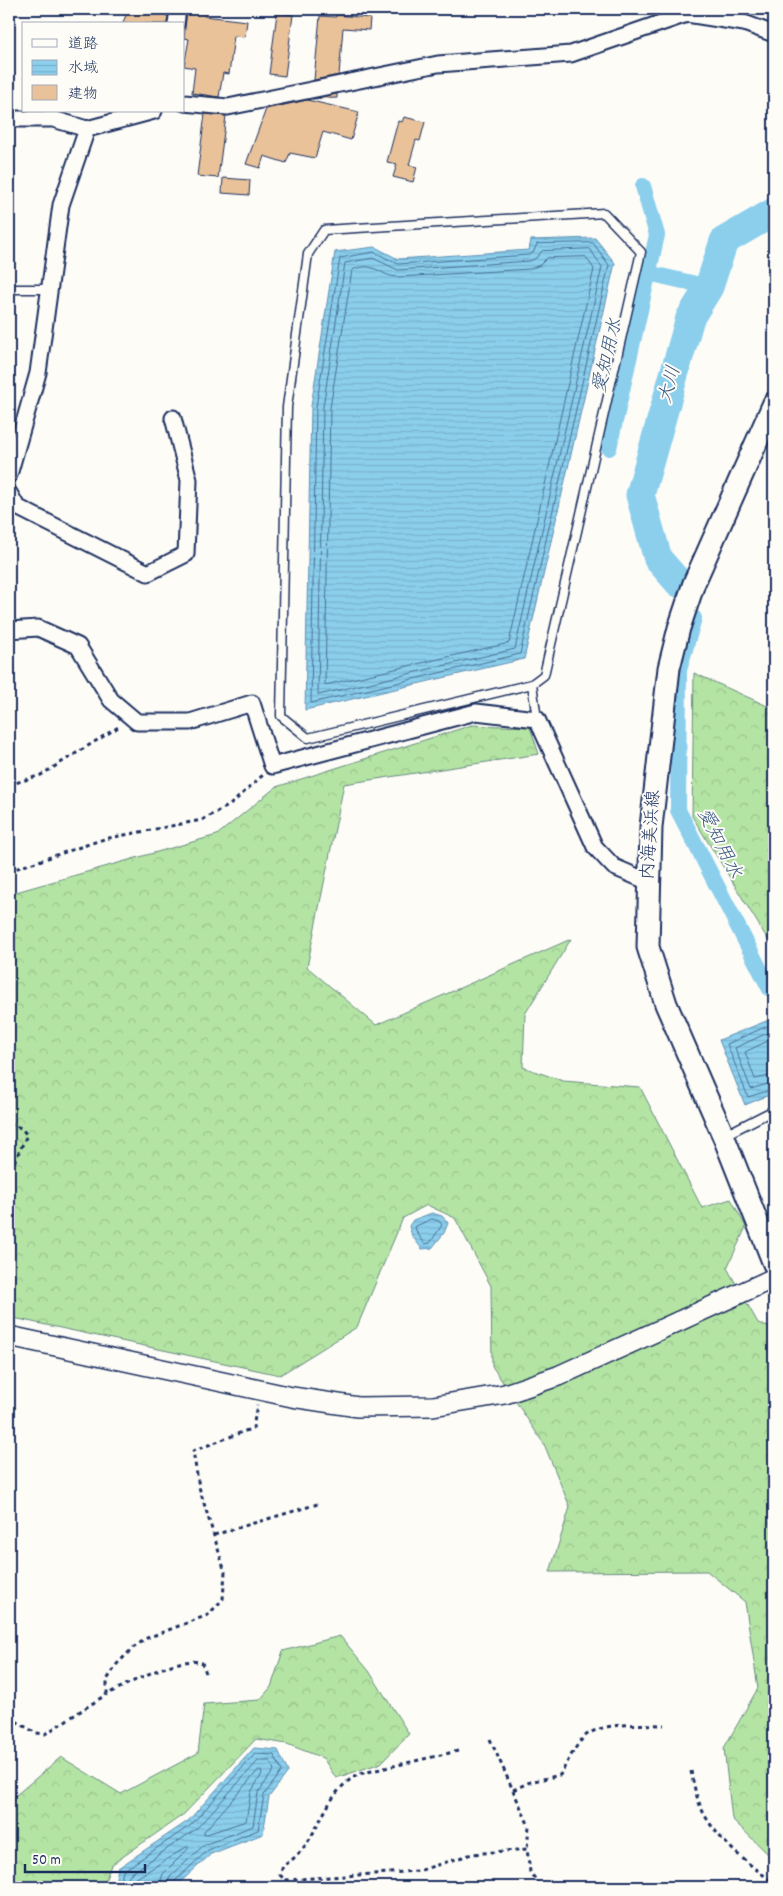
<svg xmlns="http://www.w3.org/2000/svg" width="783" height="1896" font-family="Dekko,'Klee One',sans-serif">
<defs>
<pattern id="forest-crowns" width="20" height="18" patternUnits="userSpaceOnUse" patternTransform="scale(1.25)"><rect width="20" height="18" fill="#b4e4a3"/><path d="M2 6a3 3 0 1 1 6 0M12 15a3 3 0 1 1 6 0" fill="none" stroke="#9ac48f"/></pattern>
<pattern id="water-rules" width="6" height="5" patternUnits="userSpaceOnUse" patternTransform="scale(1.25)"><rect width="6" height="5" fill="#8bcfed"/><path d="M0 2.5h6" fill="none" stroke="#77b2ce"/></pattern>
</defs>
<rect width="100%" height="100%" fill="#fdfcf7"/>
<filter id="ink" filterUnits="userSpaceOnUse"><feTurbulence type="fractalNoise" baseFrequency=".02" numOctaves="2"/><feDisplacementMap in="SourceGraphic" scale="10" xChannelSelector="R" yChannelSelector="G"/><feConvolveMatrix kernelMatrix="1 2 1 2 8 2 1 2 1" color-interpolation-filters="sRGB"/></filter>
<g filter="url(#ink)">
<path fill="url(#forest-crowns)" stroke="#688a80" d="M 694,673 L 774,709 L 774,943 L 770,943 L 692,816 Z
M 472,725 L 530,727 L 539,754 L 344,784 L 307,967 L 376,1025 L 571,939 L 525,1014 L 523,1067 L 563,1081 L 640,1087 L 702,1208 L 731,1199 L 746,1227 L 727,1268 L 758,1323 L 774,1329 L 774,1853 L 769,1855 L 732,1819 L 724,1748 L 758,1688 L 745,1602 L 707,1571 L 550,1572 L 570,1507 L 544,1444 L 492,1366 L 491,1286 L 455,1218 L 427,1205 L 403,1218 L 357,1327 L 280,1375 L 9,1317 L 9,894 L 217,835 L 276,787 Z
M 340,1636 L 369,1671 L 409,1734 L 381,1763 L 336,1778 L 323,1758 L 287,1744 L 256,1739 L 184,1814 L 111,1865 L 103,1887 L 9,1887 L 9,1801 L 61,1757 L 121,1794 L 198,1753 L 204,1704 L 260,1700 L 271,1687 L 283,1651 Z"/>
<path fill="url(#water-rules)" stroke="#5e8fb4" d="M 595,238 L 615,263 L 524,659 L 305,710 L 311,406 L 335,252 L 375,247 L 398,259 L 529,250 L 531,240 Z
M 774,1018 L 774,1093 L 745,1105 L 719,1040 Z
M 432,1213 L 442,1216 L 448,1223 L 444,1233 L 432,1248 L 422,1249 L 412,1236 L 409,1226 L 413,1220 Z
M 254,1748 L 278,1750 L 288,1772 L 269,1797 L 263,1834 L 211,1854 L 175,1887 L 114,1887 L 118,1868 L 188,1821 Z"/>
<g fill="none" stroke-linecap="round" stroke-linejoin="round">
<path stroke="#486f97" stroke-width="1" d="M 593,243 L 609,265 L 520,654 L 311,703 L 316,407 L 340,258 L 374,252 L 398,264 L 529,255 L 533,253 L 537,244 Z
M 590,249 L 602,267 L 515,649 L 318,695 L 323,407 L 345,263 L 373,258 L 398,270 L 530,261 L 536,258 L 542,251 Z
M 586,257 L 594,269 L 509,643 L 325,685 L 330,408 L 352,270 C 376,260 379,277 399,277 L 530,269 L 540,265 L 547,258 Z
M 774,1023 L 727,1044 L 748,1097 L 774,1089
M 774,1030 L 735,1048 L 751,1089 L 774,1082
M 774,1038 L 745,1052 L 755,1079 L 774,1075
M 432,1219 L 439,1221 L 442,1225 L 430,1243 L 425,1244 L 417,1233 L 415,1227 Z
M 258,1771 L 261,1771 L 262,1774 L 251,1792 L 246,1821 L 204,1835 L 204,1832 Z
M 119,1887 L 123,1871 L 191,1825 L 255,1754 L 274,1755 L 282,1771 L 264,1795 L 258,1830 L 208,1850 L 174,1882 L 173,1887
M 125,1887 L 129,1875 L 196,1829 L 258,1761 L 270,1761 L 274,1770 L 258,1793 L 253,1826 L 204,1845 L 170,1877 L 166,1887
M 133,1887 L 135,1879 L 188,1846 L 188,1849 L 163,1874 L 159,1887"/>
<path stroke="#8bcfed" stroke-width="16" d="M 648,273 L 709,287
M 609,448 L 657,235 L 643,186
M 694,618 L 679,670 L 678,810 L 770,989"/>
<path stroke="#8bcfed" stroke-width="29" d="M 679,583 L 658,559 L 640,495 L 690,318 L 709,287 L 724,241 L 774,212"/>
</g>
<path fill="#e9c299" stroke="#1b2f5e" d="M 129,9 L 151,9 L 168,16 L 167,24 L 122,24 Z
M 187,9 L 205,9 L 204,16 L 247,21 L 245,37 L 234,36 L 229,74 L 223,73 L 219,97 L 192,93 L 195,68 L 184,66 L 189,39 L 184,38 Z
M 277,13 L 293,15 L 285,76 L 269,74 Z
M 336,15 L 370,18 L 369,30 L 343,28 L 339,75 L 314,80 L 320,16 L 336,17 Z
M 337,94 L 337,98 L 312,99 Z
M 307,100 L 359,112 L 351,140 L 323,132 L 315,158 L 290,153 L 286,163 L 264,156 L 260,168 L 246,164 L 266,109 Z
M 205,114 L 226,116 L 218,178 L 197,176 Z
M 404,117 L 425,122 L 420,141 L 416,140 L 409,165 L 417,167 L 413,182 L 393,177 L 397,164 L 387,162 L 398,121 L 402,122 Z
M 223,178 L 250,180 L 249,195 L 222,193 Z"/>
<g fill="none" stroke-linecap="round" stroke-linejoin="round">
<g stroke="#1b2f5e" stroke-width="11">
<path id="service" d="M 9,289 L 50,289
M 532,684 L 308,738 L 281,716 L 287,407 L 308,254 L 324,230 L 604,213 L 641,252 L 544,675 L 532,684 L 537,719
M 725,1135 L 774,1110"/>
</g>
<g stroke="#1b2f5e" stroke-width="19">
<path id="minor" d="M 176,24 L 178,9
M 184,103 L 228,107 L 438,64 L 571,54 L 687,14 L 744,23 L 774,34
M 9,119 L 53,119 L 87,129 L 154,111
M 9,475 L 38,373 L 61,205 L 87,129
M 9,493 L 17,507 L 148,573 L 186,554 L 189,480 L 173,418
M 9,630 L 38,628 L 78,646 L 111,700 L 137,722 L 190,722 L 252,703 L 272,766 L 476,712 L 537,719 L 595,847 L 614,867 L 649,882"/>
</g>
<g stroke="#1b2f5e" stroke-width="22">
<path id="tertiary" d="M 9,1336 L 292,1397 L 358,1407 L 433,1406 L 505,1394 L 558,1376 L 774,1278"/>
</g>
<g stroke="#1b2f5e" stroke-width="25">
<path id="secondary" d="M 774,403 L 694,583 L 679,628 L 669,668 L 651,827 L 648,947 L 666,1004 L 723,1135 L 774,1264"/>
</g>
<path stroke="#1b2f5e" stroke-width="3" stroke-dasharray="4 4" stroke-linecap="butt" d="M 9,785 L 41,775 L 120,726
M 9,871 L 104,839 L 202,820 L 230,805 L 263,775
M 9,1124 L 21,1128 L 27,1135 L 9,1173
M 214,1535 L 321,1503
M 206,1673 L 202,1663 C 179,1654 130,1684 107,1694 L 107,1680 L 117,1664 L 133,1648 L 147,1638 L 208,1615 L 223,1599 L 225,1572 L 199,1487 L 193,1451 L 253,1428 L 257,1405
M 9,1717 L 36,1733 L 45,1734 L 107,1694
M 9,1735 L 19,1723
M 490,1739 L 529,1826 L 527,1849
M 458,1751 L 359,1774 C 320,1794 321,1844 283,1866 L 280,1875 L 285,1880 L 418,1871 L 472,1854 L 527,1849 L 530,1872 L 541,1887
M 691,1771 C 694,1787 698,1805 707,1819 C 723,1845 750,1865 774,1883
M 513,1790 L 530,1782 L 560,1775 C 567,1763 574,1748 583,1738 C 600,1721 642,1725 664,1725"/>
<use href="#service" stroke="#fdfcf7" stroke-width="8"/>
<use href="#minor" stroke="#fdfcf7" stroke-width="15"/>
<use href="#tertiary" stroke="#fdfcf7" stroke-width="19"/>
<use href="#secondary" stroke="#fdfcf7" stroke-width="21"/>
</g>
</g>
<g text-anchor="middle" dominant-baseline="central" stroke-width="4" stroke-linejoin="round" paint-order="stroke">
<g font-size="18" fill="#1b2f5e" stroke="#fdfcf7">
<text transform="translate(652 835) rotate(-86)">内海美浜線</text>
</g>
<g font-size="19" font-style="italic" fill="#375782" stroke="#fdfcf7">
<text transform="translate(609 356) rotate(-77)">愛知用水</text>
<text transform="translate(671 385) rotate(-74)">大川</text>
<text transform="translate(718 844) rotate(63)">愛知用水</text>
</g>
</g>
<rect width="783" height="1896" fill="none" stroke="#fdfcf7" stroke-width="30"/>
<rect x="15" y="15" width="753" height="1866" fill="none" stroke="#1b2f5e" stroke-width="2" filter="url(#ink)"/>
<rect x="22" y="22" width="162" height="90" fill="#fdfcf7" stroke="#a3aaba"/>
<rect x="32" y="39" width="25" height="8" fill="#fdfcf7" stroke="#a3aaba"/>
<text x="68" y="48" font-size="15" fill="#1b2f5e">道路</text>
<rect x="32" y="60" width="25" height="15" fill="url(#water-rules)" stroke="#a3aaba"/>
<text x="68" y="72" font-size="15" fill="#1b2f5e">水域</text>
<rect x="32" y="85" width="25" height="15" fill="#e9c299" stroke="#a3aaba"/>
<text x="68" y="98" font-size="15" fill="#1b2f5e">建物</text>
<path d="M25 1864v8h120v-8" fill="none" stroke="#1b2f5e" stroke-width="2.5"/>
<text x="32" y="1864" font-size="15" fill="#1b2f5e" stroke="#fdfcf7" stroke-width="4" paint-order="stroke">50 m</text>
</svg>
